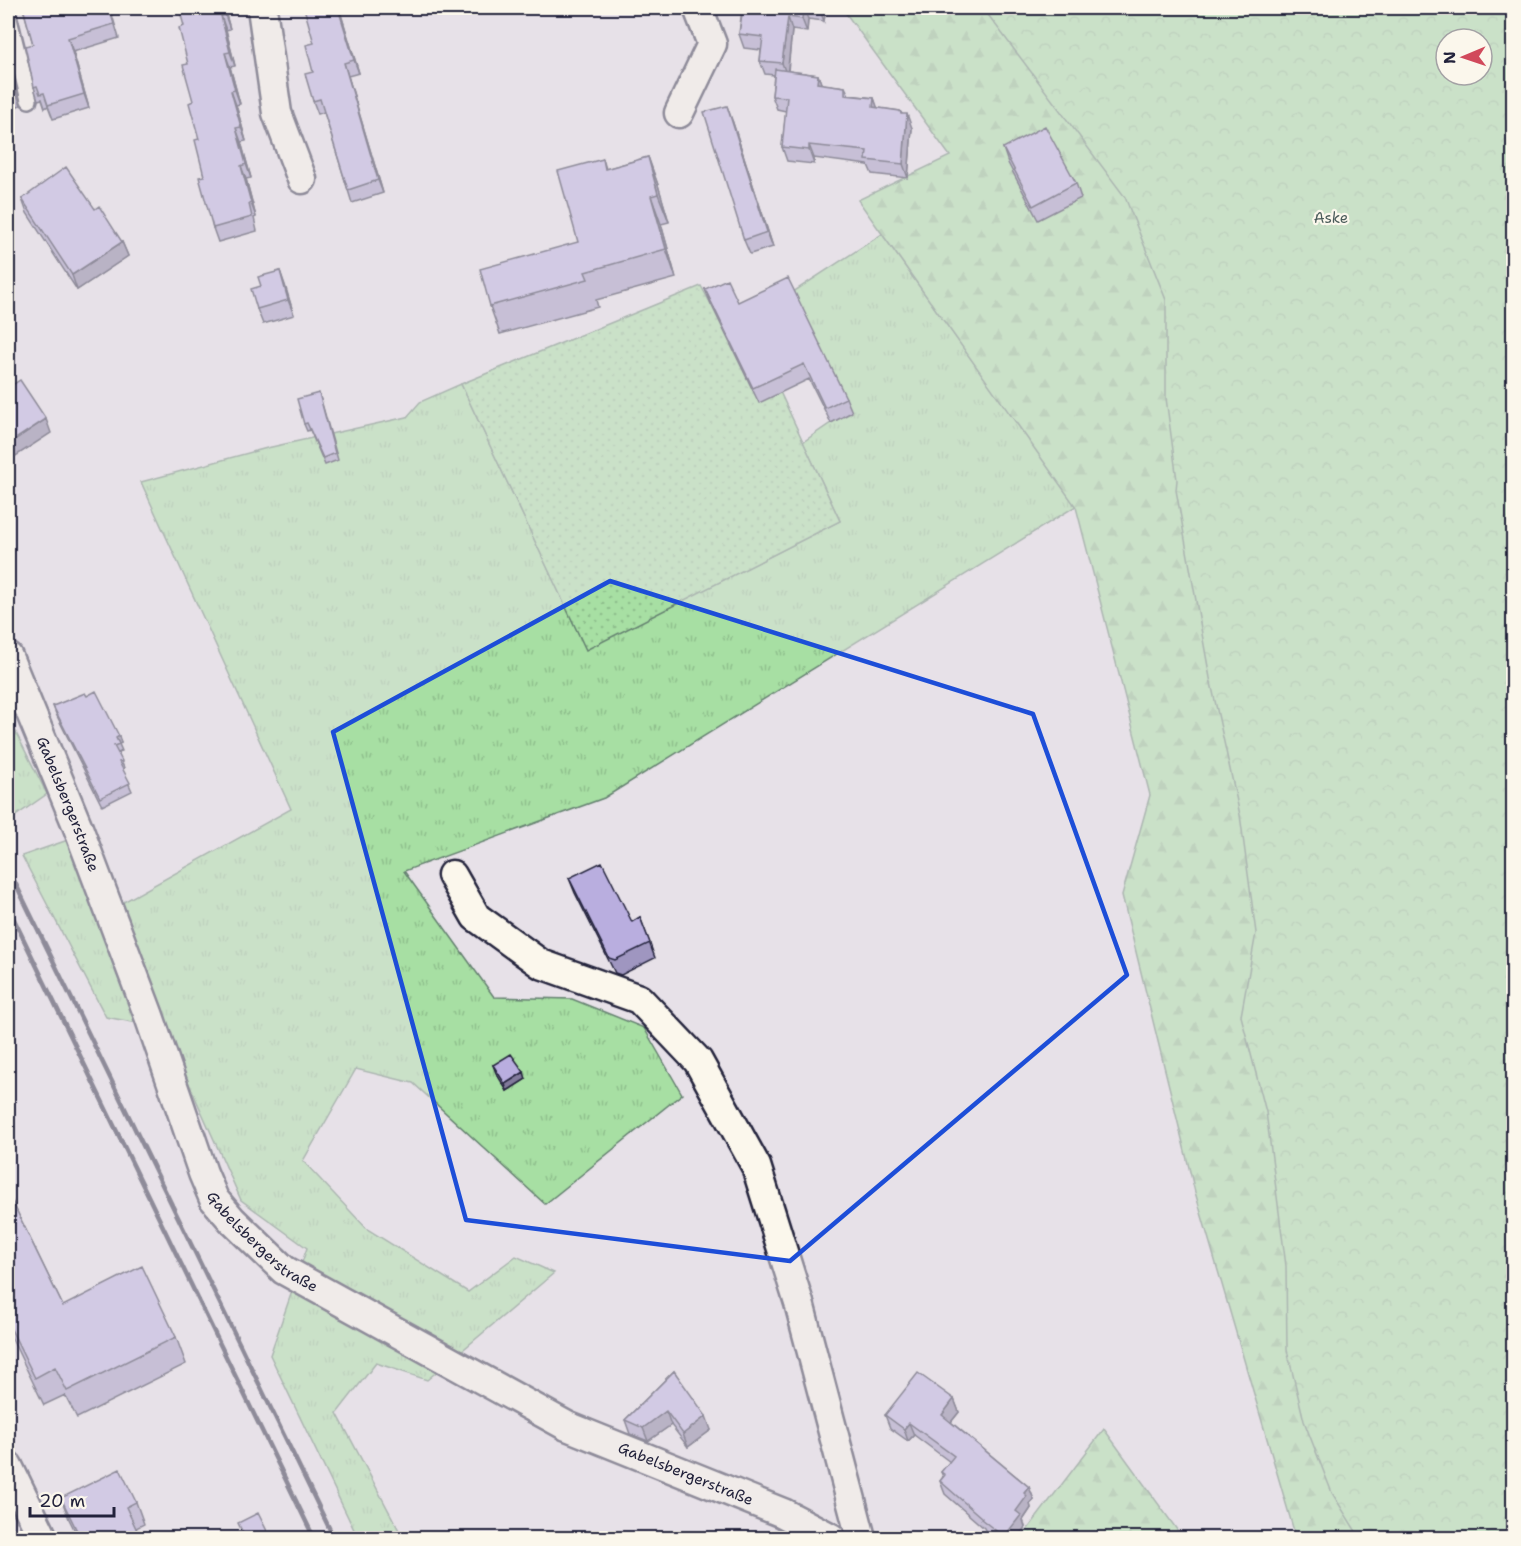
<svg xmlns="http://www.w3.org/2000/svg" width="1521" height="1546" font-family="'Shantell Sans',sans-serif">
<defs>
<pattern id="grass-tufts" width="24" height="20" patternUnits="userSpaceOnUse" patternTransform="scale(1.5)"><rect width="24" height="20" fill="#a7dfa3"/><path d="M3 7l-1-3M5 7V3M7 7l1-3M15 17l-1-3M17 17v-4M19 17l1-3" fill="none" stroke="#8fbf8d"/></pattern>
<pattern id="forest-firs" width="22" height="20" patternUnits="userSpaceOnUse" patternTransform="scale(1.5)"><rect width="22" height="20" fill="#a7dfa3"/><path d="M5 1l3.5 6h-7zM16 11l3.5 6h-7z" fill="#8fbf8d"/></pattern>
<pattern id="park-crowns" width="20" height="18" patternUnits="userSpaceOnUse" patternTransform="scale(1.5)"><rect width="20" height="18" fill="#a7dfa3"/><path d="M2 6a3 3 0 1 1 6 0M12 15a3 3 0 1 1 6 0" fill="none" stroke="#8fbf8d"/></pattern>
<pattern id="garden-dots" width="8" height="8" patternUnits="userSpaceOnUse" patternTransform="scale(1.5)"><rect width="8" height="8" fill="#a7dfa3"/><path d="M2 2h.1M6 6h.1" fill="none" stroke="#8fbf8d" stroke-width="1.8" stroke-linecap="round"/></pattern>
</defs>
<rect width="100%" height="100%" fill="#e7e1e8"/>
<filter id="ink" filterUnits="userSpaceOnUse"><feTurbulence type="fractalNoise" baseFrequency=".0167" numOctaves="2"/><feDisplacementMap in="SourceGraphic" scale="12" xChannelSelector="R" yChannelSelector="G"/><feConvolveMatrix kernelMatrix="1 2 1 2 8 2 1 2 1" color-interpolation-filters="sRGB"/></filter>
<g filter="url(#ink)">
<path fill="url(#grass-tufts)" stroke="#64806f" stroke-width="1.5" d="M 882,234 L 1076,506 L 604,798 L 404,871 L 494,997 L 572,999 L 644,1028 L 682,1094 L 545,1204 L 413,1083 L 356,1069 L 303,1161 L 367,1229 L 468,1292 L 516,1256 L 554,1273 L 427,1380 L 376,1363 L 337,1413 L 403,1538 L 358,1538 L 270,1355 L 307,1248 L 241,1200 L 164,1028 L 106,1017 L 22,856 L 68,840 L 102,914 L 291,809 L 141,482 L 267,448 L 407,417 L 420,402 L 461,384 L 586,649 L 840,521 L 803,442 L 831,423 L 851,413 L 793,292 Z
M 8,717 L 47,794 L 11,819 L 8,812 Z"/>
<path fill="url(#forest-firs)" stroke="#64806f" stroke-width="1.5" fill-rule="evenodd" d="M 842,8 L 1513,8 L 1513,1538 L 1296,1538 L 1195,1192 L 1122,895 L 1150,795 L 1076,507 L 858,200 L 950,156 ZM 1446,39 L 1482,39 L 1482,75 L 1446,75 Z
M 1104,1429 L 1183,1538 L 1021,1538 Z"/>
<path fill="url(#park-crowns)" stroke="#64806f" stroke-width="1.5" fill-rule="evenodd" d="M 983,8 L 1513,8 L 1513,1538 L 1360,1538 L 1332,1493 L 1304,1421 L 1287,1350 L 1286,1266 L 1266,1112 L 1241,1016 L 1256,933 L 1240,815 L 1210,678 L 1176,490 L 1177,480 L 1166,398 L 1166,300 L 1125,197 ZM 1446,39 L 1482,39 L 1482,75 L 1446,75 Z"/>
<path fill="url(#garden-dots)" stroke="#64806f" stroke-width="1.5" d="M 701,286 L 711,304 L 780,392 L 840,521 L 586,650 L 461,384 Z"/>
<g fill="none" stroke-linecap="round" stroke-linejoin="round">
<g stroke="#22223b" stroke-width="20">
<path id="lane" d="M 8,15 L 29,100"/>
</g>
<g stroke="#22223b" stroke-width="33">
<g id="street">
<path d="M 262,8 L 277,113 L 302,179"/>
<path d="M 679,113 L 712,44 L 698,8"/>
<path id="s1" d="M 8,657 L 77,825 L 149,1016 L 203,1173 L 214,1199 L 232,1220 L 284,1270 L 567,1426 L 783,1513 L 831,1538"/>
<path d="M 452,875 L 476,917 L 541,964 L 639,999 L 698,1061 L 756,1166 L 799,1303 L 861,1538"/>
<path d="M 8,1466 L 43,1538"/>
</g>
</g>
<use href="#lane" stroke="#fbf7ec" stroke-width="15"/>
<use href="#street" stroke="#fbf7ec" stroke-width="28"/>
<path stroke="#22223b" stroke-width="4.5" d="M 8,868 L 334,1538
M 8,907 L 314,1538"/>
</g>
<path fill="#9f96c0" stroke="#22223b" stroke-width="1.5" d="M 23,8 L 110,8 L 119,38 L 73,52 L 89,108 L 53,119 L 48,106 L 45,108 L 42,99 L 38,100 L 34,87 L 33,44 Z
M 224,8 L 230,29 L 226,30 L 235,66 L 230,67 L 240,104 L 236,105 L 246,141 L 241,142 L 251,178 L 246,179 L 256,217 L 254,218 L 257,231 L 218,242 L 213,228 L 204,176 L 188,64 L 184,26 Z
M 339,8 L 359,73 L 348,76 L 383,193 L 352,203 L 324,112 L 318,114 L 313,101 L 313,72 L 314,43 Z
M 736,8 L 826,8 L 824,21 L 808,19 L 807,32 L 792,30 L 788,71 L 818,75 L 821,84 L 845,87 L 849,95 L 874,98 L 877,108 L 900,111 L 902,114 L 912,128 L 908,178 L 872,174 L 868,165 L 814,158 L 814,164 L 787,161 L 782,147 L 786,111 L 777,109 L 772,96 L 774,75 L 765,74 L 760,61 L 761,50 L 744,48 L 739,34 L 742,9 L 736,9 Z
M 8,61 L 13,75 L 21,105 L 8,109 Z
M 732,120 L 773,247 L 750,254 L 744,240 Z
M 1003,148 L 1076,183 L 1081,198 L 1038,220 L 1008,163 Z
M 648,157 L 658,185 L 669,222 L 661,224 L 676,278 L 596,300 L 598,307 L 500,334 L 490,306 L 578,242 L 603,159 L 606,169 Z
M 22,199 L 95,209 L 122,242 L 128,256 L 77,290 L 27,213 Z
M 280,271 L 294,315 L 263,324 L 257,309 L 261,286 Z
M 705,289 L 738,302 L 846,398 L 852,412 L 831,423 L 809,379 L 759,403 L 711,304 Z
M 321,400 L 338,460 L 325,465 L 310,430 L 307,431 L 304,424 Z
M 87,696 L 121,743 L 119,744 L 122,751 L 118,753 L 124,768 L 122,769 L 132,791 L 102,806 L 56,714 L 53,706 Z
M 569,878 L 632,922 L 640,917 L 655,958 L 621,975 L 615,973 L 575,893 Z
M 493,1065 L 526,1079 L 507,1091 L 496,1073 Z
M 8,1193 L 63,1306 L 176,1337 L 186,1364 L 77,1418 L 65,1395 L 44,1405 L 11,1337 L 8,1339 Z
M 674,1371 L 711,1430 L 688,1447 L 671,1425 L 648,1441 L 630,1434 L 625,1420 Z
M 954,1399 L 959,1412 L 951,1422 L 1029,1487 L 1034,1500 L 1030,1504 L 1031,1508 L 1023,1520 L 1025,1527 L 1017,1539 L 995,1539 L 986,1532 L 984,1528 L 945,1494 L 940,1481 L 943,1477 L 941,1472 L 950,1462 L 914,1435 L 908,1441 L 890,1428 L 885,1415 Z
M 61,1498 L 136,1502 L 144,1524 L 136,1528 L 141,1539 L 79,1539 L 69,1519 Z"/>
<path fill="#827a9c" stroke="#22223b" stroke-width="1.5" d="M 223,8 L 224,8 L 230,29 L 225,15 Z
M 338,8 L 339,8 L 359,73 L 354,60 Z
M 803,8 L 808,19 L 807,32 L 802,19 Z
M 819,8 L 826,8 L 824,21 Z
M 221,16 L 226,30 L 235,66 L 230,52 Z
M 788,17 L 792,30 L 787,76 L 782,63 Z
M 68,38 L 73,52 L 89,108 L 84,94 Z
M 225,53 L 230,67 L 240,104 L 235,90 Z
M 8,61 L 13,75 L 21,105 L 16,92 Z
M 344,63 L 348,76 L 383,193 L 378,180 Z
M 818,75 L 823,88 L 817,83 Z
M 231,91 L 236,105 L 246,141 L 241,127 Z
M 874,98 L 879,112 L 873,107 Z
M 727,106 L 732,120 L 773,247 L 767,232 Z
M 907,114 L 912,128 L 908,178 L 903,164 Z
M 236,128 L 241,142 L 251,178 L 246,164 Z
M 809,145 L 814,158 L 814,164 L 809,150 Z
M 648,157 L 658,185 L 669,222 L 658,194 Z
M 241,166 L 246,179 L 256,217 L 251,203 Z
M 651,196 L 661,224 L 676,278 L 666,249 Z
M 122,242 L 128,256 L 77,290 L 72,275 Z
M 280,271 L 285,285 L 294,315 L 288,300 Z
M 46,419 L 51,433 L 11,459 L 8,449 L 8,444 Z
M 119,736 L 121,743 L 119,744 L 116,738 Z
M 524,1072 L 526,1079 L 507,1091 L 505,1084 Z
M 954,1399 L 959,1412 L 947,1427 L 942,1415 Z
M 666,1411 L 671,1425 L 648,1441 L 643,1428 Z
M 706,1416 L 711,1430 L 688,1447 L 683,1434 Z
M 909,1423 L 914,1435 L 908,1441 L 904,1429 Z
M 1029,1487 L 1034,1500 L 1030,1504 L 1031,1508 L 1023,1520 L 1025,1527 L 1017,1539 L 1005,1539 L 1004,1537 L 1024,1493 Z"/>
<path fill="#b9aedf" stroke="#22223b" stroke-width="1.5" d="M 23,8 L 109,8 L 114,24 L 68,38 L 84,94 L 48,105 L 44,93 L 40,94 L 37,86 L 34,87 L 25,46 L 33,44 Z
M 179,8 L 223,8 L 225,15 L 221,16 L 230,52 L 225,53 L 235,90 L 231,91 L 241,127 L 236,128 L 246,164 L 241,166 L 251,203 L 249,204 L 252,217 L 213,228 L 199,177 L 204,176 L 195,140 L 199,139 L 189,103 L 193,101 L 183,65 L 188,64 L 179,28 L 184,26 Z
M 304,8 L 338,8 L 354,60 L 344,63 L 378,180 L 348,190 L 320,99 L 313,101 L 305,74 L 313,72 L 306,45 L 314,43 Z
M 743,8 L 803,8 L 802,19 L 788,17 L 782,63 L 760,61 L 763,37 L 739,34 Z
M 8,61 L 16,92 L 8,94 Z
M 775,69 L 818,75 L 817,83 L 845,87 L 845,95 L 874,98 L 873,107 L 900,111 L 901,114 L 907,114 L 903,164 L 866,160 L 867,151 L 809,145 L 809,150 L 782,147 L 787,97 L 772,96 Z
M 727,106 L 767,232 L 744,240 L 704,112 Z
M 1045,126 L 1076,183 L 1033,206 L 1003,148 Z
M 648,157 L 658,194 L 651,196 L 666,249 L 585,272 L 588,279 L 490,306 L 480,269 L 578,242 L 558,171 L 603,159 L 605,169 Z
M 66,167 L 95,209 L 99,206 L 122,242 L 72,275 L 22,199 Z
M 280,271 L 288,300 L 257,309 L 251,289 L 261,286 L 258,277 Z
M 788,278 L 846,398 L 825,408 L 804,364 L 753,388 L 705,289 L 727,279 L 738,302 Z
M 20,380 L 46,419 L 8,444 L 8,388 Z
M 319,393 L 335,453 L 323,458 L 307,423 L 304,424 L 297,399 Z
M 96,691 L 119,736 L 116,738 L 119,744 L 114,746 L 122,761 L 119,762 L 130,783 L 100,798 L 53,706 L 85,693 L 87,696 Z
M 602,862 L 632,922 L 640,917 L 650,943 L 615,960 L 609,958 L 569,878 Z
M 511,1054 L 524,1072 L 505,1084 L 493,1065 Z
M 8,1193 L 63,1306 L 142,1266 L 176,1337 L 67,1391 L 55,1367 L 35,1378 L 8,1323 Z
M 674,1371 L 706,1416 L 683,1434 L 666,1411 L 643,1428 L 625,1420 Z
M 918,1373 L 954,1399 L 942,1415 L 1029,1487 L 1024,1493 L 1027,1496 L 1016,1511 L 1021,1515 L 1004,1537 L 981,1519 L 982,1518 L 940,1481 L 945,1475 L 941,1472 L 954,1456 L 909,1423 L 904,1429 L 885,1415 Z
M 120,1469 L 136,1502 L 126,1507 L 141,1539 L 81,1539 L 61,1498 Z
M 258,1513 L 271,1539 L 246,1539 L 238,1523 Z"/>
</g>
<path d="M0 0H1521V1546H0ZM 610,581 L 1033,714 L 1127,975 L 790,1261 L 466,1220 L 333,732 Z" fill="#e7e1e8" fill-opacity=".55" fill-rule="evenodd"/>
<path fill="none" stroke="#1d4ed8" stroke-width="4.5" stroke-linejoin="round" d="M 610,581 L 1033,714 L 1127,975 L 790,1261 L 466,1220 L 333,732 Z"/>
<g text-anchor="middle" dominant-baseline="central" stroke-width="4.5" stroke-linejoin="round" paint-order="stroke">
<g font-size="15" fill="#4a5b5a" stroke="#fbf7ec">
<text x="1331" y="218">Aske</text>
</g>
<g font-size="15" fill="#22223b" stroke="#fbf7ec">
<text stroke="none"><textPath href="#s1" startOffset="159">Gabelsbergerstraße</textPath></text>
<text stroke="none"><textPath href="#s1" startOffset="645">Gabelsbergerstraße</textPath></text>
<text stroke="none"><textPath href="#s1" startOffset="1131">Gabelsbergerstraße</textPath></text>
</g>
</g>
<rect width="1521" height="1546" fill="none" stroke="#fbf7ec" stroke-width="30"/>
<rect x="15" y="15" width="1491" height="1516" fill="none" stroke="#22223b" stroke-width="2" filter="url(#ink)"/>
<g transform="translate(1464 57) rotate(268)"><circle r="28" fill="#fbf7ec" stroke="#a4a2a5" stroke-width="1.5"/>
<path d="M0-4.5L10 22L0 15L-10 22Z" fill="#d1495b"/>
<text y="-9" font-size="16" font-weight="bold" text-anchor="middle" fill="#22223b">N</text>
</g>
<path d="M30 1507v9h84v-9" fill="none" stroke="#22223b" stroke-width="3"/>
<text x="39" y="1507" font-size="18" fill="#22223b" stroke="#fbf7ec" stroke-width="4.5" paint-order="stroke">20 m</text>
</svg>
